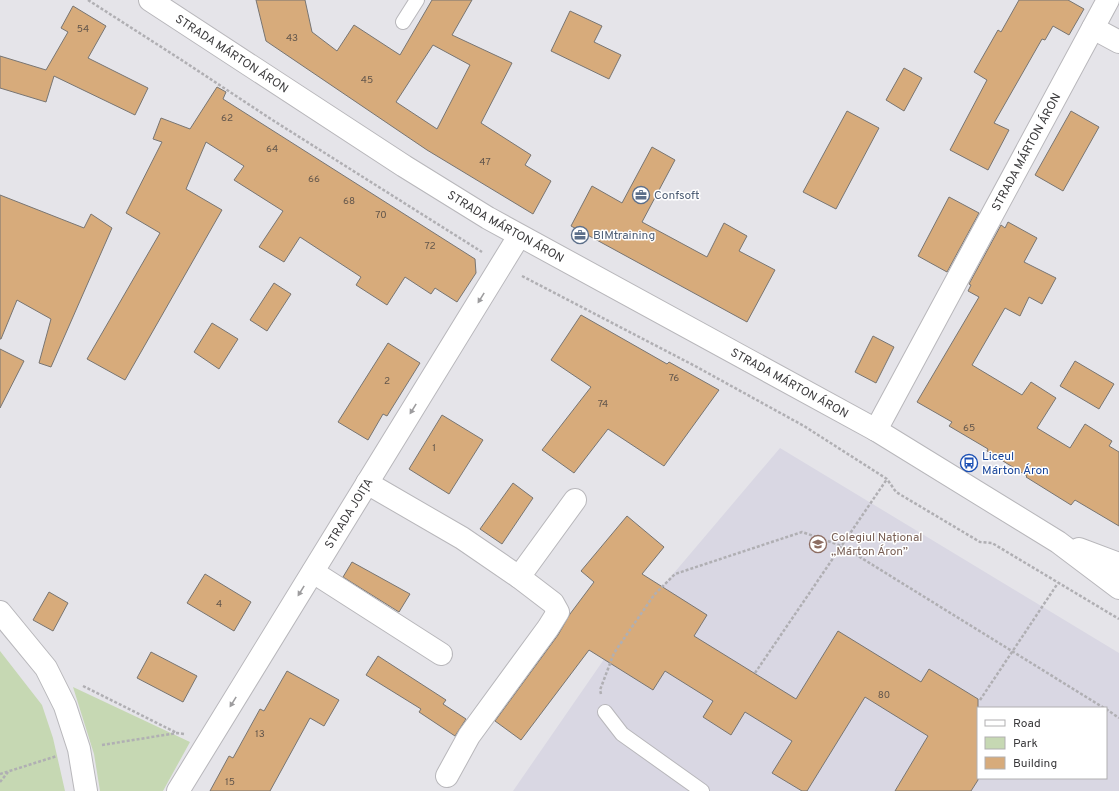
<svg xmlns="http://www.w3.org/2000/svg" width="1119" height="791" font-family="Overpass,sans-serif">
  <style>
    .built { fill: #d9d7e3; fill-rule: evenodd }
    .green { fill: #c6d8b3 }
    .building { fill: #d7ab7b; stroke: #787572; fill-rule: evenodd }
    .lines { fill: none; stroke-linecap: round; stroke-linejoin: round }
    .lane-casing { stroke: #b8b7bb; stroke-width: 16 }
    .street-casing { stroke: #b8b7bb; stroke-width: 24 }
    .secondary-casing { stroke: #b8b7bb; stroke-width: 24 }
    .path { stroke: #b0afb3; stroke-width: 2.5; stroke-dasharray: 3 2; stroke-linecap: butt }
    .lane { stroke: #fff; stroke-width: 14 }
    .street { stroke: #fff; stroke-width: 22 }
    .secondary { stroke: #fff; stroke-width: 22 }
    .oneway { fill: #9d9c9e }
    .labels { text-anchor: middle; stroke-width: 3; stroke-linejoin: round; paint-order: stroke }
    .number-label { font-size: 10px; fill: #62564c }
    .street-label { font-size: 12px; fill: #3b3a3c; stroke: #fff }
    .service-label { font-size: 12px; fill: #4e5e75; stroke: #fff; text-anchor: start }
    .transit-label { font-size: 12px; fill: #164399; stroke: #fff; text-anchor: start }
    .education-label { font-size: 12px; fill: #785e54; stroke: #fff; text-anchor: start }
  </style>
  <rect width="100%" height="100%" fill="#e5e4e9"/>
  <path class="built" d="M780,448L1119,653V791H513L618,639ZM978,708H1106V778H978Z"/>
  <path class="green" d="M0,651L42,705L53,738L65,791H0Z
    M73,687L190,742L163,791H100L94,754Z"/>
  <path class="building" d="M256,0H305L312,32L337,51L354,25L400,55L432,0H472L452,35L512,63L481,123L531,155L525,165L551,181L533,214L427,150L266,41ZM433,45L470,65L437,129L396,102Z
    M1019,0H1068L1084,9L1069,35L1053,26L1045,40L1042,39L994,123L1009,130L988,170L950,150L987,80L974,72L998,30L1001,32Z
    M73,6L106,26L88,58L148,88L135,115L54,76L46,102L0,88V56L46,70L68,32L61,28Z
    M570,11L602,26L594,42L621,55L609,79L551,51Z
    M904,68L922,78L904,111L886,100Z
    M217,87L226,92L223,99L475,259L476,273L457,302L435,288L431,294L405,277L387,305L356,285L361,277L300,237L284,262L259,247L283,211L234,180L244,166L206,142L186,189L222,210L125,380L87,359L160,233L126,213L162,142L153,139L161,118L190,129Z
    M847,111L879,128L836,209L803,192Z
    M1071,111L1099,127L1063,191L1035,175Z
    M652,147L675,160L642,222L707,257L724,223L747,236L739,251L775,270L747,322L571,226L592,186L622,203Z
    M0,195L84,228L91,214L112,228L51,367L39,363L51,319L17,300L1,339H0Z
    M949,197L979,213L947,272L918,256Z
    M1008,222L1037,238L1024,262L1056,278L1042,304L1029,297L1020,316L1005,308L972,365L1022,395L1031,382L1056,398L1037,428L1070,448L1085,424L1112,441L1109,446L1119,452V526L1075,500L1071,505L1026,477L1027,476L987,451L988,449L949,426L952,422L917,402L979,297L968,291L971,285L969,284L1001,225L1005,228Z
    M274,283L291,294L267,331L250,320Z
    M581,315L667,364L669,362L719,390L664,466L608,429L574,473L542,450L591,387L551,360Z
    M212,323L238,339L219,369L194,352Z
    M873,336L894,347L876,383L855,372Z
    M388,343L420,363L387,416L383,414L368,440L338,422Z
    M0,349L24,361L0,408Z
    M1075,361L1114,384L1099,409L1060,386Z
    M442,415L483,440L449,494L409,469Z
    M513,483L533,498L502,544L480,529Z
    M627,516L664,547L642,574L707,615L694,636L796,699L838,631L921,682L929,669L978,699V780L971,791H895L928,736L865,697L807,791H802L772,773L792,741L745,712L731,735L703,717L713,701L665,671L653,690L589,650L521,740L495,721L558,635L570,614L594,582L581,571Z
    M352,562L410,594L399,612L343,577Z
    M205,574L251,602L234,631L187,603Z
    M49,592L68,603L53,631L33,620Z
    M151,652L197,676L183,702L137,678Z
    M378,656L446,700L443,704L466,719L455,736L419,712L421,709L366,675Z
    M287,671L339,700L324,726L310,718L270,791H210L229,756L233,758L260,709L264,711Z"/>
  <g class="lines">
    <g class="lane-casing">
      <path id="lane" d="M403,22L417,0
        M605,712L622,734L702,791"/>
    </g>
    <g class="street-casing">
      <g id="street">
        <path d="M1093,28L1119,42"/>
        <path id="s1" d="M876,430L1108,0"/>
        <path d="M367,483L462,538L519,577"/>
        <path d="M313,572L441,654"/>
        <path d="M447,776L469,736L548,628L558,612L553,603L519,577L575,500"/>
        <path id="s2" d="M178,791L519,236"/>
      </g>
    </g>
    <g class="secondary-casing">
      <g id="secondary">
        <path id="s3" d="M150,0L404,166L488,218L876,430L1058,542L1119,588"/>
        <path d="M1079,549L1119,564"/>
        <path d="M0,612L46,668L65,706L79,749L86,791"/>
      </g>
    </g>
    <path class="path" d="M88,0L180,59L274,121L482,252
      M522,276L695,366L804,426L887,479L896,492L980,542L992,543L1119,619
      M755,673L887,479
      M83,686L177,733
      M601,694L600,690L614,653L654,595L675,574L802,532L842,546L1104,708
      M980,700L1058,583
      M1106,709L1119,718
      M102,745L177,733L184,734
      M0,774L57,756
      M0,782L8,772"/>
    <use href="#lane" class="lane"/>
    <use href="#street" class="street"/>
    <use href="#secondary" class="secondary"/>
  </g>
  <defs><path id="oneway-solid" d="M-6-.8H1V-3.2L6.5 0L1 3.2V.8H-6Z"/></defs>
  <g class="oneway">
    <use href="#oneway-solid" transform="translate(481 298) rotate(122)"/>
    <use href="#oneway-solid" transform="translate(413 409) rotate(122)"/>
    <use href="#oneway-solid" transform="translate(301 591) rotate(122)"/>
    <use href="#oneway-solid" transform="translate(233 702) rotate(122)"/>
  </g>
  <defs>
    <g id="office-ring" transform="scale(0.9)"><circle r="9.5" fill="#fff" stroke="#5c6f8a" stroke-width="1.5"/><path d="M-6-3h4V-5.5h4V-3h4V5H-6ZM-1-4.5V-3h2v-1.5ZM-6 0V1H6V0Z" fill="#5c6f8a"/></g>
    <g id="bus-ring" transform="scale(0.9)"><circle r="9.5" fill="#fff" stroke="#1a4fb4" stroke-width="1.5"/><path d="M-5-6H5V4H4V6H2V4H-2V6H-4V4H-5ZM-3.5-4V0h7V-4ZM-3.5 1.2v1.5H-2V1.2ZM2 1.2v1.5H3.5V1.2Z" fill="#1a4fb4"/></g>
    <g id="school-ring" transform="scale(0.9)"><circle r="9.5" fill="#fff" stroke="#8d6e63" stroke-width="1.5"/><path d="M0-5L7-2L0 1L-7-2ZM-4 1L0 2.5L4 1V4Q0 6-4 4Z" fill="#8d6e63"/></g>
  </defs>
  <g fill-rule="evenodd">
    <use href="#office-ring" x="641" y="195"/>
    <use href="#office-ring" x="580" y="235"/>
    <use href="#bus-ring" x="969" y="463"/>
    <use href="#school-ring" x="818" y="544"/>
  </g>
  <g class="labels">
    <g class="number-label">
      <text x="83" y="32">54</text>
      <text x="292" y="41">43</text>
      <text x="367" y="83">45</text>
      <text x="227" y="121">62</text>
      <text x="272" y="152">64</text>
      <text x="485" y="165">47</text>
      <text x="314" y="182">66</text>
      <text x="349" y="204">68</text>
      <text x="381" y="218">70</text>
      <text x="430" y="249">72</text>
      <text x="674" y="381">76</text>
      <text x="387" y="384">2</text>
      <text x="603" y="407">74</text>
      <text x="969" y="431">65</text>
      <text x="434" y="451">1</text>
      <text x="219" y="607">4</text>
      <text x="884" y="698">80</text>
      <text x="260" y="737">13</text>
      <text x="230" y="785">15</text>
    </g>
    <g class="street-label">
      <text dy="4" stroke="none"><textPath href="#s3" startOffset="98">STRADA MÁRTON ÁRON</textPath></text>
      <text dy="4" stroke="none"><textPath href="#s1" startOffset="316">STRADA MÁRTON ÁRON</textPath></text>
      <text dy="4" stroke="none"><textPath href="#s3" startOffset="422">STRADA MÁRTON ÁRON</textPath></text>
      <text dy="4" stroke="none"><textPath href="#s3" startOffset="746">STRADA MÁRTON ÁRON</textPath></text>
      <text dy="4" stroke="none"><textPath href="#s2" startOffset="326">STRADA JOIȚA</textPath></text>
    </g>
    <g class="service-label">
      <text x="654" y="199">Confsoft</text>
      <text x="593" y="239">BIMtraining</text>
    </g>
    <g class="transit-label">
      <text x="982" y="460">Liceul<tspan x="982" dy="14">Márton Áron</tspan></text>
    </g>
    <g class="education-label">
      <text x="831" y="541">Colegiul Național<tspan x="831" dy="14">„Márton Áron”</tspan></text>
    </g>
  </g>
  <rect x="977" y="707" width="130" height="72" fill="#ffffff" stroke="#b1b0b1"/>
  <rect x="985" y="720" width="20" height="6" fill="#ffffff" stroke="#b1b0b1"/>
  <text x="1013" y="727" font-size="12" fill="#3b3a3c">Road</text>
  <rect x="985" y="737" width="20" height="12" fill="#c6d8b3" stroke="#b1b0b1"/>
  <text x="1013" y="747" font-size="12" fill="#3b3a3c">Park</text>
  <rect x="985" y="757" width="20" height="12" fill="#d7ab7b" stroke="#b1b0b1"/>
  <text x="1013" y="767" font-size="12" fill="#3b3a3c">Building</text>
</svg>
